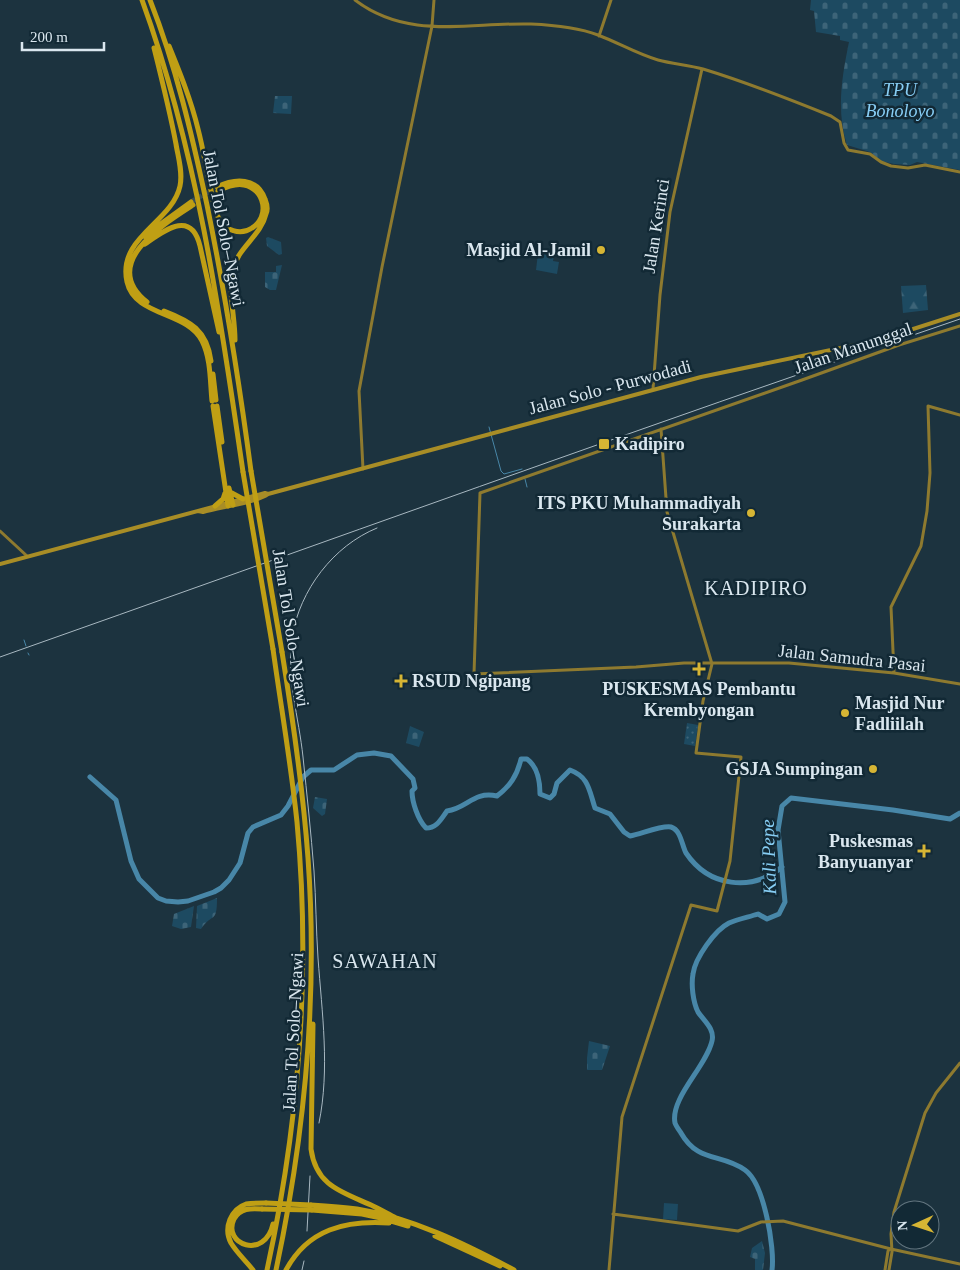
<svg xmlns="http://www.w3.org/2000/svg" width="960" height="1270" font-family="'Times New Roman',serif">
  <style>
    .grass { fill: url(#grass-dots) }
    .forest { fill: url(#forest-firs) }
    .cemetery { fill: url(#cemetery-stones) }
    .park { fill: #1d4a61 }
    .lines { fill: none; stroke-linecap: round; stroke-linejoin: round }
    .stream { stroke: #4887a8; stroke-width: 1 }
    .river { stroke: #4887a8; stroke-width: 5 }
    .highway-tunnel { stroke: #384e59; stroke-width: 5; stroke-dasharray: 5 2.5; stroke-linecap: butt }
    .secondary { stroke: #8e7a2f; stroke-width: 3 }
    .primary { stroke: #a88d26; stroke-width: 4 }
    .highway { stroke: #c09f14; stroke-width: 5 }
    .rail { stroke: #a8b8c1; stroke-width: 1 }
    .highway-bridge { stroke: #c09f14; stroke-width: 5 }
    .poi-dot { fill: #d6b534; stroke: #122935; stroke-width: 2 }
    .labels { text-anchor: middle; stroke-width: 5; stroke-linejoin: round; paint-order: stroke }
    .park-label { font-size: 18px; font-style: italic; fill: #87cdf4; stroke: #122935 }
    .street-label { font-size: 18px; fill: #dae7ef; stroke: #122935 }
    .poi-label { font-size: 18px; font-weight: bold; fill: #dae7ef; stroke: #122935; text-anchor: end }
    .water-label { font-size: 19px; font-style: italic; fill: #86cdf3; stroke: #122935 }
    .quarter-label { font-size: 20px; letter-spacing: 1px; fill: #dae7ef; stroke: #122935 }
  </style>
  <defs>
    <pattern id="grass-dots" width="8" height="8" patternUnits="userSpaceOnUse" patternTransform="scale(1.25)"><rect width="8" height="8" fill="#1d4a61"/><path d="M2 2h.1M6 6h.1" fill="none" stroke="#3d6478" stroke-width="1.8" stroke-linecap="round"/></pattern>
    <pattern id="forest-firs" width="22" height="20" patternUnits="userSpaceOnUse" patternTransform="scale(1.25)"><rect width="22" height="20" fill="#1d4a61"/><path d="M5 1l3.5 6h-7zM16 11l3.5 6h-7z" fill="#3d6478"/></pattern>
    <pattern id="cemetery-stones" width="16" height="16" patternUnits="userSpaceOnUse" patternTransform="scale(1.25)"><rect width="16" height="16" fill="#1d4a61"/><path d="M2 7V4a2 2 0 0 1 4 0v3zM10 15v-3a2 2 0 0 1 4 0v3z" fill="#3d6478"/></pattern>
  </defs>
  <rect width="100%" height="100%" fill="#1c333f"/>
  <path class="grass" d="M687,723L698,725L695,746L684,744Z"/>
  <path class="forest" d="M926,285L928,310L903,313L901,286Z"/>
  <path class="cemetery" d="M811,0H960V170L917,162L910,165L894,164L881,161L870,152L847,145C836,111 842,76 849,42L840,40V36L816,32L814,11L810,10Z
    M275,96H292L291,114L273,113Z
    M268,237L281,242L282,254L279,255L267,246L266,238Z
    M282,265L276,290H270L265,287V272H276V266Z
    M410,726L424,732L419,747L406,743Z
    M315,797L327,799L325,814L322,816L313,808Z
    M217,898C217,925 212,912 201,929L196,928L197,906Z
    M194,906L191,927L181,929L172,926L174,914Z
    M589,1041L610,1046L602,1070H587V1058Z
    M762,1241L765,1253L763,1270H755V1259L750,1257L752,1248Z"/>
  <path class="park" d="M538,253L554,256L553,261L559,262L557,274L536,270Z
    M664,1203L678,1204L677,1220L663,1219Z"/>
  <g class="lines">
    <path class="stream" d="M489,427L501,471L504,474L522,469
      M525,479L527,487
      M24,640L26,646
      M28,653L29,655"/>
    <path class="river" d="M90,777L116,800L131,861L139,879L158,898L166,901L178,902L188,901L214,892L221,888L229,880L240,863L248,833L253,827L281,815L288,806L303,777L311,770H334L357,755L374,753L391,756L413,779L415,788L412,791C412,802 418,820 426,828C437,828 441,819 447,811C468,808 473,791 497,796C510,786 517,776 521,759H527C538,767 540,782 540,794L550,798L554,794L557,783L570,770C589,777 589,790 595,808L610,814L624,832L630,836C641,834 662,825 671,827C681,830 682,846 686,853C709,887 751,892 782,867
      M772,1270C775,1248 764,1183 745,1170C721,1153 698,1163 681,1133C679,1130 676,1126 675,1123C670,1098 706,1067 712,1041C715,1029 704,1021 698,1012C693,1002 691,985 693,974C695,958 715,930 729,923C738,919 749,917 758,914L767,919L779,914L785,902L778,830L782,806L791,798L893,810L950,819L960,813"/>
    <path class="highway-tunnel" d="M191,202L208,192"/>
    <path class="secondary" d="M355,0C409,41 470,22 531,24C554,25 577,27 598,35C619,43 637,54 658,60C673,64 688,65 703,69C746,82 789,99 831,116L840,122L844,143L848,150L870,154L881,162L891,166L908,168L925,165L960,172
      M599,36L611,0
      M960,326L899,345L802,380L480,493L474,674L636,667L684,663H789L894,673L960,684
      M653,389L660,295L670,212L702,69
      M363,469L359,391L382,267L432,26L434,0
      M0,531L27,556
      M894,673L891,607L921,546L927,511L930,473L928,406L960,415
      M613,1214L738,1231L761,1222L783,1221L891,1249L960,1264
      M609,1270L622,1117L691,905L717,911L730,861L741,757L696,753L703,701L712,664L667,512L661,429
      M885,1270L888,1251L890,1249
      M889,1270L892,1252L891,1234L894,1212L925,1113L936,1093L960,1063"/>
    <path class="primary" d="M198,511L203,512C219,507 255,503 268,494L701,377L879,340L960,314
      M0,564L265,493L268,494"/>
    <path class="highway" d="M142,0C197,151 220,313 243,472
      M150,0C176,66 192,135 207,205C225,293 239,381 251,471
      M169,46C180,73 191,100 198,129C203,148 206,167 210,185C212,196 214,209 219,219C225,230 240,236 252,228C270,217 265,189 244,185C235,183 226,187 218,191
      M154,48C162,80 170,112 176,144C178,157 183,172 180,186C172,223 117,237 127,282C135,317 187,311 202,341C211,359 210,381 212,401
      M217,187C235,178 257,177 265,199C267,204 268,210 266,214C261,236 237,248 233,270C228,293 235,317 235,340
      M144,236L191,202
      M145,244C164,231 191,209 200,246L219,332
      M147,302C99,264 162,225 193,205
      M164,311C190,321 207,330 211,361
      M213,374L216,400
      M213,406L228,506
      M217,406L222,442
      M229,488L233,505
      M230,492L243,499
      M215,506L223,499L225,493
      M313,1024L311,1149C316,1186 342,1192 371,1205C380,1209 388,1214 396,1218
      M311,1205C327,1206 342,1207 357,1209C413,1218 465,1244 514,1270
      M262,1209C251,1208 240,1208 234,1219C222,1245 265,1260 273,1224
      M312,1210L362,1214L381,1218L408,1226
      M435,1236L500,1266
      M253,1270C246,1261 237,1253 231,1243C223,1228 231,1209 246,1204C253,1203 260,1203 266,1203
      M267,1270C299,1123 311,972 297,822C291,764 281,707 273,649
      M276,1270C305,1134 318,996 308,858C303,789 293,720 282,652
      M286,1270C308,1229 346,1220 389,1223"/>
    <path class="rail" d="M0,657C320,544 639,428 960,319
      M319,1123C330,1069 322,1013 318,958C316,929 316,899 314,871C311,833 307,795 303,757C299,718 286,677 292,637C300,590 333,546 377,528
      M307,1231L310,1176
      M302,1270L304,1261"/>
    <path class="highway-bridge" d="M251,471L282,652
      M243,472L273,649
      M266,1203L311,1205
      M262,1209L312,1210"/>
  </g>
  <g class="poi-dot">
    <circle cx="601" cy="250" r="5"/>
    <rect x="598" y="438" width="12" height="12" rx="2.5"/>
    <circle cx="751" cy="513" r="5"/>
    <path d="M696.5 661.5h5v5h5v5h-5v5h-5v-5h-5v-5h5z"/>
    <path d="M398.5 673.5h5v5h5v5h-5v5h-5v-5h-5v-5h5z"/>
    <circle cx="845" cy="713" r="5"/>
    <circle cx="873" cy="769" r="5"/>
    <path d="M921.5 843.5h5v5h5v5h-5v5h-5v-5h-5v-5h5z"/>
  </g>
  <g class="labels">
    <g class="park-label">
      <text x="900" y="96">TPU<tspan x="900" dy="21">Bonoloyo</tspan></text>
    </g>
    <g class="street-label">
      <text transform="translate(656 226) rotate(-81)" y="6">Jalan Kerinci</text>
      <text transform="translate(224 228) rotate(79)" y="6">Jalan Tol Solo–Ngawi</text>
      <text transform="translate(853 348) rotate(-19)" y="6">Jalan Manunggal</text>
      <text transform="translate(610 387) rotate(-15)" y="6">Jalan Solo - Purwodadi</text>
      <text transform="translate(291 628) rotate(81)" y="6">Jalan Tol Solo–Ngawi</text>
      <text transform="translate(852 658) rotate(6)" y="6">Jalan Samudra Pasai</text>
      <text transform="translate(293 1032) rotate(-87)" y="6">Jalan Tol Solo–Ngawi</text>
    </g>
    <g class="poi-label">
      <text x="591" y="256">Masjid Al-Jamil</text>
      <text x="615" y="450" text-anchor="start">Kadipiro</text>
      <text x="741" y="509">ITS PKU Muhammadiyah<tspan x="741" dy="21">Surakarta</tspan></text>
      <text x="412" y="687" text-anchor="start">RSUD Ngipang</text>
      <text x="699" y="695" text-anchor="middle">PUSKESMAS Pembantu<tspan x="699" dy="21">Krembyongan</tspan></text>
      <text x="855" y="709" text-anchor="start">Masjid Nur<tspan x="855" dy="21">Fadliilah</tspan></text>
      <text x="863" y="775">GSJA Sumpingan</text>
      <text x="913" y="847">Puskesmas<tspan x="913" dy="21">Banyuanyar</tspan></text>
    </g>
    <g class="water-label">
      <text transform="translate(768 857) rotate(-92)" y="7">Kali Pepe</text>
    </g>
    <g class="quarter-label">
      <text x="756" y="595">KADIPIRO</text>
      <text x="385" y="968">SAWAHAN</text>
    </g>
  </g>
  <g transform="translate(915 1225) rotate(267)"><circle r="24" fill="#122935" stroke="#62757f"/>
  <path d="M0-4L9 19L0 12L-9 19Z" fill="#d6b534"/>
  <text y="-8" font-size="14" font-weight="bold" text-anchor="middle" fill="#dae7ef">N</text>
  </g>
  <path d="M22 42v8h82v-8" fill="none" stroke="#dae7ef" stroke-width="2.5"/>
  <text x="30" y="42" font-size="15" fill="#dae7ef" stroke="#122935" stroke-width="4" paint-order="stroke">200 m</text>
</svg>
